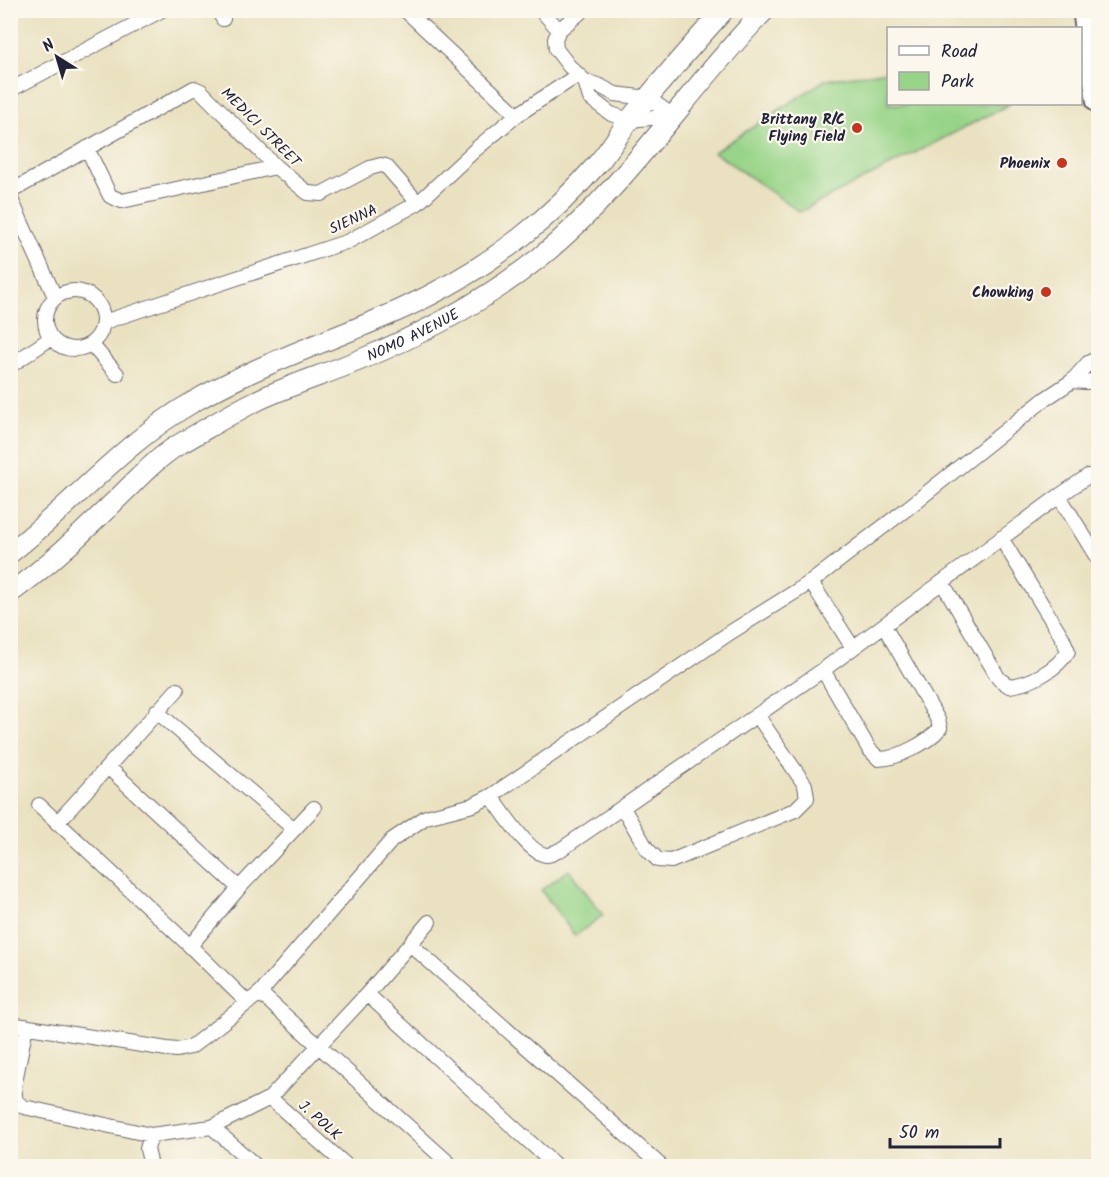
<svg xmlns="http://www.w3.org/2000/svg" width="1109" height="1177" font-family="Kalam,sans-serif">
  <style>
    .green { fill: #98d488; stroke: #5d7b62; stroke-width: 1.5 }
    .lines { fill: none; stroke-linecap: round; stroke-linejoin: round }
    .minor-casing { stroke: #686569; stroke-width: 16 }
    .secondary-casing { stroke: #686569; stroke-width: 22 }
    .primary-casing { stroke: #686569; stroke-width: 26 }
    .minor { stroke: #fff; stroke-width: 14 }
    .secondary { stroke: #fff; stroke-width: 20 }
    .primary { stroke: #fff; stroke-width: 22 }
    .poi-dot { fill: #c8321e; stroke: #fbf7ec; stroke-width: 2 }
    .labels { text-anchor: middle; stroke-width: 4.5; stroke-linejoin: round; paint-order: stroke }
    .poi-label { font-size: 15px; font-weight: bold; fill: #22223b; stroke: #fbf7ec; text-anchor: end }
    .street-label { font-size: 15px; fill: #22223b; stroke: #fbf7ec }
  </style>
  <rect width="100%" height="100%" fill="#fbf7ec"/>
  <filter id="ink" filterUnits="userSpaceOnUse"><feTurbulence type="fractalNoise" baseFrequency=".0167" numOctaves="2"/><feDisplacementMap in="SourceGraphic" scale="12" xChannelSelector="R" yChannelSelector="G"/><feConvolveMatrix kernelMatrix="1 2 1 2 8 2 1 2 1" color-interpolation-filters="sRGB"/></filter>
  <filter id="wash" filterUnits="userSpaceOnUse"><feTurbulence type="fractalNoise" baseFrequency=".008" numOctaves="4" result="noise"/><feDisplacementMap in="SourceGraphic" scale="24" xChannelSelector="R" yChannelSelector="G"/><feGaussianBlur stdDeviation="1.35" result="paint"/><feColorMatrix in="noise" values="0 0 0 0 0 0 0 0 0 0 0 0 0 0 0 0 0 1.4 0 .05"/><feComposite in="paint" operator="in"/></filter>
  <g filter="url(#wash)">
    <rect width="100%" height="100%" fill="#e9e1bf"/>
    <path class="green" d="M888,71V104H1010L800,212L714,152L825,80Z
      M569,870L603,915L575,936L541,890Z"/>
  </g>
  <g filter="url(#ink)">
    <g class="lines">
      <g class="minor-casing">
        <path id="minor" d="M218,10L223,19
          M405,10L517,115
          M541,10L559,30
          M583,10L559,30L555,39L556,49L569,66L585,81L600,86L615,94L648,98L673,116
          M585,81L590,98L611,114L629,120L673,116
          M10,90L162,10
          M87,148L110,196L122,201L276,167
          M10,192L194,88L201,91L276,167L308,193L321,194L370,168L381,165L386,166L418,203
          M10,197L55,297
          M45 320a29 29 0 1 1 58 0a29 29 0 1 1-58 0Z
          M104,322L349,241L418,203L476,149L517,115L578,75
          M91,344L117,374
          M10,366L51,338
          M1072,381L1086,382L1098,380
          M1059,496L1088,476
          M811,582L853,648
          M942,582L999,679L1009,686C1030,684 1057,670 1068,651L1062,637L1001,538
          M823,670L869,749L879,759C897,759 929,742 940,728L938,720L884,626
          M156,711L294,829
          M108,767L239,888
          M491,796C502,810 529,855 547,855C551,855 557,851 560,850L823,670L1059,496L1098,559
          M39,805L190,946L248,1003
          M623,808L647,849L658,860L671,861L795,810L807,798L805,785L757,715
          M57,823L177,690
          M410,944L661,1166
          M190,946L239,888L314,808
          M260,993L452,1166
          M367,994L556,1166
          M10,1024L167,1049L177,1050L191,1047L260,993L392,840L426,817L473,805L491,796L731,632L811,582L909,507L1045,399L1072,381L1088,363L1098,358
          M26,1026L14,1087L16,1102L24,1107L151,1135L212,1127L270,1098L367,994L429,922
          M270,1098L347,1166
          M212,1127L256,1166
          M151,1166L147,1149L151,1135"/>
      </g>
      <g class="secondary-casing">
        <g id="secondary">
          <path d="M10,553C73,504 124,442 193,402C260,363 333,340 402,309C443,290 484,266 520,238C548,216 576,189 599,162C611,148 620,132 631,118C661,81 692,45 724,10"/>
          <path id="s1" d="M10,593C48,566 80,535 113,503C133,484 154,460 178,445C203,431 228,415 254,402C289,385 327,374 362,359C425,333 486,300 539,258C626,188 687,90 765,10"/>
        </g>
      </g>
      <g class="primary-casing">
        <path id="primary" d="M1084,10L1098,101"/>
      </g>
      <use href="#minor" class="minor"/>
      <use href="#secondary" class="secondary"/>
      <use href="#primary" class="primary"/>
    </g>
  </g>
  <g class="poi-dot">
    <circle cx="857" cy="128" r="6"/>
    <circle cx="1062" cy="163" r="6"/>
    <circle cx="1046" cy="292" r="6"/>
  </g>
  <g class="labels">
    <g class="poi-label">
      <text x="845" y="124">Brittany R/C<tspan x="845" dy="17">Flying Field</tspan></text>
      <text x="1050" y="168">Phoenix</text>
      <text x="1034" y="297">Chowking</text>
    </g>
    <g class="street-label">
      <text transform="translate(261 127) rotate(45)" y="5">MEDICI STREET</text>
      <text transform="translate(353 219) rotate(-25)" y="5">SIENNA</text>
      <text dy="5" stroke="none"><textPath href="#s1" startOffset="484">NOMO AVENUE</textPath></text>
      <text transform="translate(320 1120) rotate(42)" y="5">J. POLK</text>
    </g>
  </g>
  <rect width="1109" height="1177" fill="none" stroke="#fbf7ec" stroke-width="36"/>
  <rect x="887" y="27" width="195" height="78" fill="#fbf7ec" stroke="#a4a2a5" stroke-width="1.5"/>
  <rect x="899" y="46" width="30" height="9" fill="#ffffff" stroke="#a4a2a5" stroke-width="1.5"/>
  <text x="941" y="57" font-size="18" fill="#22223b">Road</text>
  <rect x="899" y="72" width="30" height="18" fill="#98d488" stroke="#a4a2a5" stroke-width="1.5"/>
  <text x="941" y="87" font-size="18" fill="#22223b">Park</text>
  <g transform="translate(57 57) rotate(323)" stroke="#fbf7ec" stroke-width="4.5" paint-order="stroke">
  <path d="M0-4.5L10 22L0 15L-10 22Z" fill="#22223b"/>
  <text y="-9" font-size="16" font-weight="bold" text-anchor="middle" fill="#22223b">N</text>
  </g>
  <path d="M890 1138v9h110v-9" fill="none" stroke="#22223b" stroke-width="3"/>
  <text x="899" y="1138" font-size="18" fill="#22223b" stroke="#fbf7ec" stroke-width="4.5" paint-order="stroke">50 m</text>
</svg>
